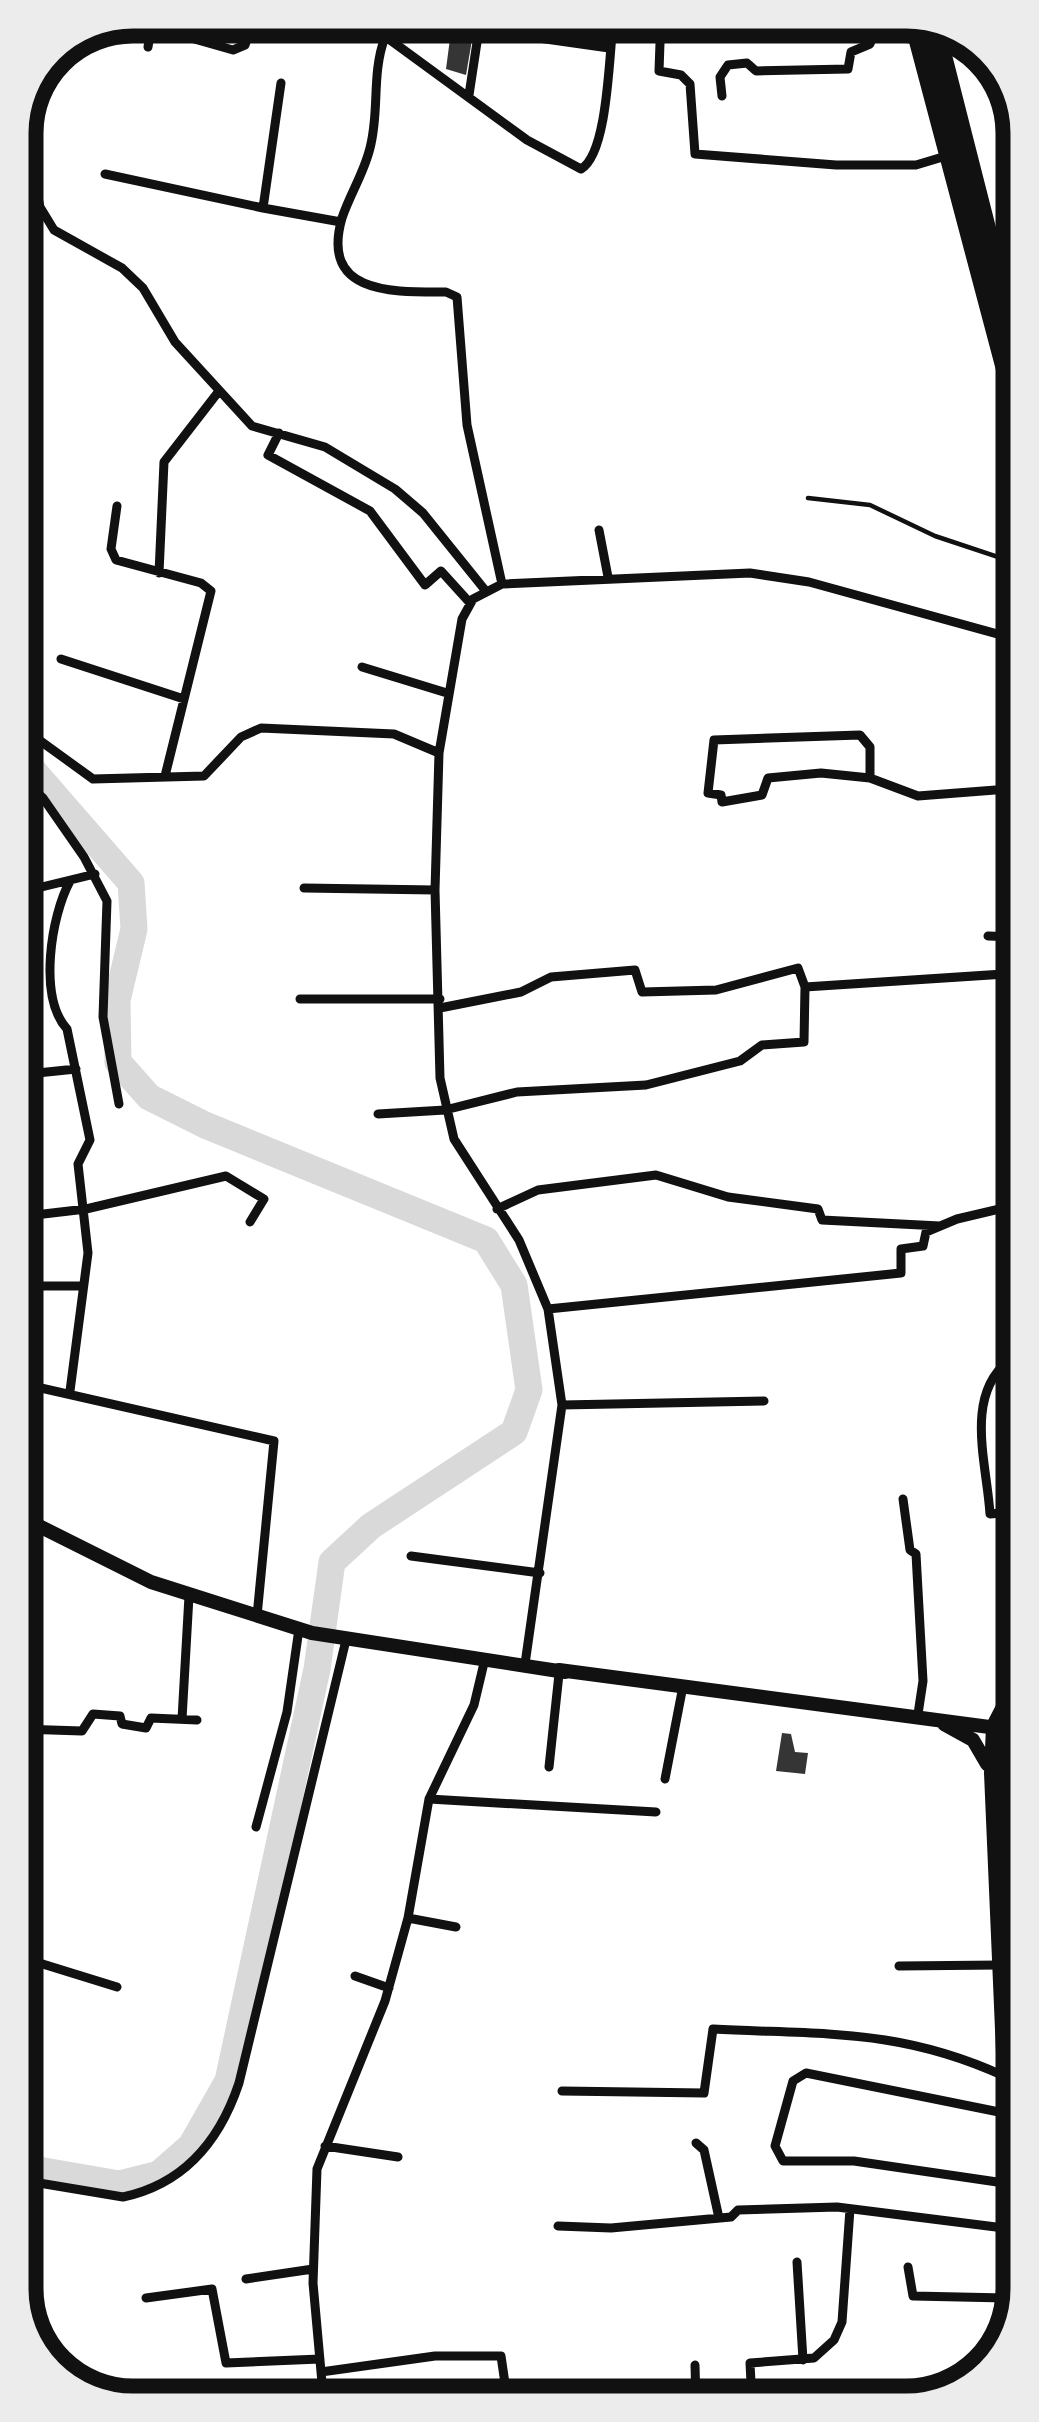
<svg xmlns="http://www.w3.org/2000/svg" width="1039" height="2422" font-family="'PT Sans',sans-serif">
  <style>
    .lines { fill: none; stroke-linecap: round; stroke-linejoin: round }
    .river { stroke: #d9d9d9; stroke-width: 27 }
    .building { fill: #353535 }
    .service { stroke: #111; stroke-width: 4.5 }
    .minor { stroke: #111; stroke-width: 9 }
    .primary { stroke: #111; stroke-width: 14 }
    .rim { fill: none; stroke: #111; stroke-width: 15 }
  </style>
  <rect width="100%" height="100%" fill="#fff"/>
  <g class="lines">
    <path class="river" d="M17,752L131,883L134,929L117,1000L118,1062L149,1097L205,1125L486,1240L514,1285L529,1390L514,1432L371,1526L332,1562L317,1669L228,2081L191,2146L159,2174L119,2184L21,2167"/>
  </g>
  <path class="building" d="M451,31L473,34L466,75L446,69Z
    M782,1733L791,1734L795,1752L808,1753L805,1774L776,1771Z"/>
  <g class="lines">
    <path class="service" d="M808,498L870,505L935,536L1019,564"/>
    <path class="minor" d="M356,15L527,140L581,169C609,153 609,48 614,15
      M661,15L659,71L681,75L690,84L695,154L836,165H916L946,156
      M124,19L233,50L245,45L255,15
      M362,20L383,16L609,48
      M385,37C371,75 380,110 370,148C364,173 350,194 342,218C320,295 393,292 446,292L457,297L467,425L502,584
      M148,47L151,28
      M281,83L263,208L341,222
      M469,95L479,29
      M722,96L720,77L728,65L747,63L756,71L848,69L851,52L870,44L881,15
      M15,156L33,175L40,207L54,230L122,268L143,288L175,342L252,426L325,447L395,489L423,513L485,590
      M105,174L263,208
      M279,433L268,455L370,511L425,585L441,571L470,603
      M117,506L111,549L116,560L201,583L211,591L165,776
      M599,530L608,577
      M159,573L164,462L219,391
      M61,659L184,699
      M362,667L447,693
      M17,683L32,668
      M17,724L93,779L204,776L241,737L261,728L394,734L439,753
      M17,774L43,798L84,857L107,901L103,1017L119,1104
      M870,778V747L860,735L714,740L708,793L721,795L722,802L762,795L768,778L821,773L870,778L918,796L1020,788
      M70,881C51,916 38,997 67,1029L90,1140L78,1164L88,1253L70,1391
      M304,888L435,890
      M17,893L95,874
      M988,936L1020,937
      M300,999H440
      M440,1008L521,992L551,977L635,970L642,992L716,990L798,968L805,987L1020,973
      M18,1075L76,1069
      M378,1114L445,1110L517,1092L646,1085L740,1061L762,1045L804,1042L805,987
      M497,1209L538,1190L656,1175L728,1197L818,1209L822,1220L940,1226
      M18,1217L86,1209L226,1176L264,1199L250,1222
      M18,1230L25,1286H82
      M548,1309L901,1273V1249L923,1246L926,1232L957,1219L1021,1204
      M1008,1361C964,1397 987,1464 990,1514L1022,1511
      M19,1383L274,1441L257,1616
      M562,1405L764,1401
      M903,1499L910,1550L916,1554L923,1681L918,1714
      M411,1556L540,1573
      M525,1664L562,1405L548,1309L519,1240L454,1139L440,1078L435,890L439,753L462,619L473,599L502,584L750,573L809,582L1019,640
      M182,1719L189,1596
      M20,1729L82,1731L93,1714L120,1716L122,1724L146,1728L151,1718L197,1720
      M549,1767L559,1674
      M665,1779L683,1686
      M429,1799L656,1812
      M256,1827L287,1712L299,1629
      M408,1918L456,1927
      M20,1957L117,1987
      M899,1966L1000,1965
      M355,1976L389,1988
      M562,2091L704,2093L713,2029C823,2035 899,2028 1004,2076
      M1004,2113L806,2073L793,2081L775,2146L783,2161H854L1004,2183
      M696,2143L704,2150L719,2218
      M325,2146L398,2157
      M21,2180L123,2197C184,2184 220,2140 239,2083L346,1640
      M558,2226L611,2228L731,2217L738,2210L837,2207L1004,2228
      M797,2262L803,2360
      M908,2267L913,2296L1006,2298
      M246,2279L313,2269
      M146,2298L212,2289L226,2363L320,2359
      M695,2365L696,2402
      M321,2372L435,2356H501L508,2404
      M909,2386L911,2401
      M205,2401L323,2393
      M752,2402L750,2363L814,2358L834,2340L842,2322L850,2209
      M324,2405L313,2283L317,2169L385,2001L408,1918L429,1799L474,1705L484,1663"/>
    <path class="primary" d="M909,15L1019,430
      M921,18L1018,387
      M937,24L1018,342
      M19,1516L151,1582L312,1633L565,1672
      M559,1670L1012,1730
      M1022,1708L1012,1730V1750L1023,1943
      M944,1724L973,1740L987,1764
      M1008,2343L1004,2076L991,1773L993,1726L1022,1670"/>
  </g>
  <path d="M0 0H1039V2422H0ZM133 36H906A97 97 0 0 1 1003 133V2289A97 97 0 0 1 906 2386H133A97 97 0 0 1 36 2289V133A97 97 0 0 1 133 36Z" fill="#ececec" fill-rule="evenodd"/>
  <path class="rim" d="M133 36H906A97 97 0 0 1 1003 133V2289A97 97 0 0 1 906 2386H133A97 97 0 0 1 36 2289V133A97 97 0 0 1 133 36Z"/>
</svg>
